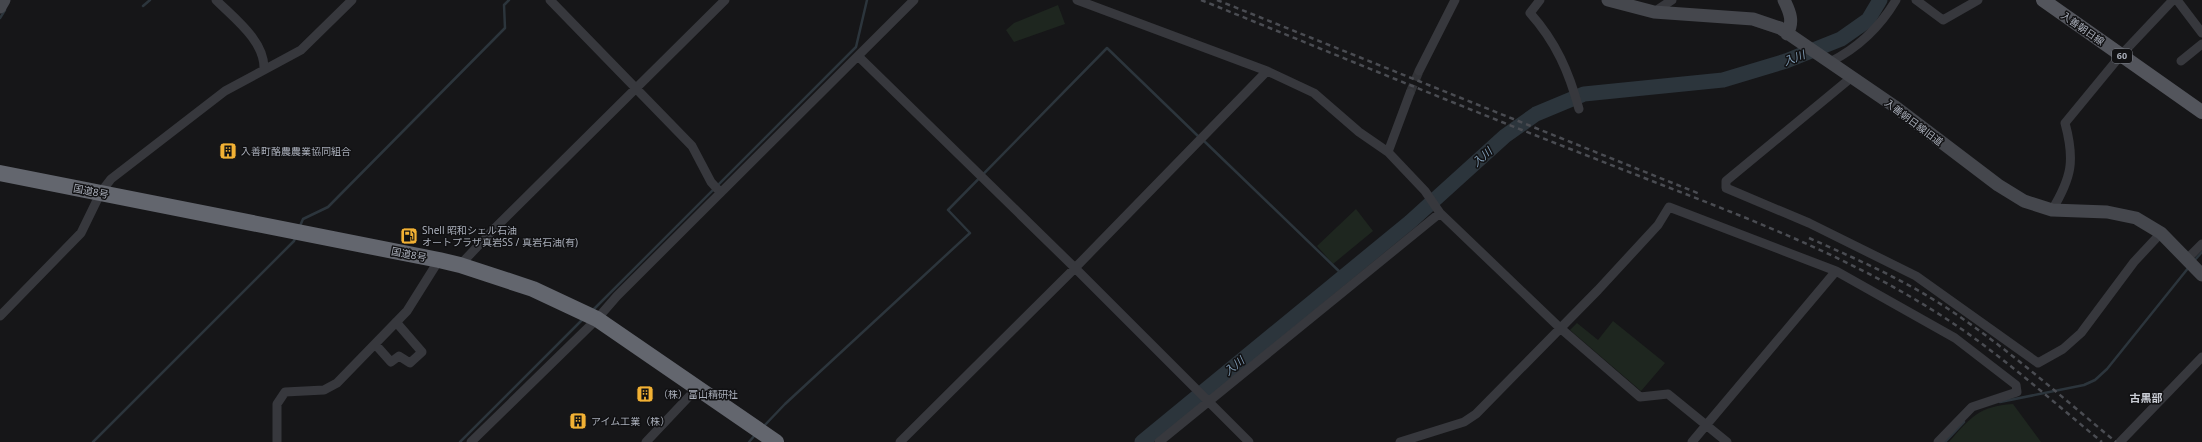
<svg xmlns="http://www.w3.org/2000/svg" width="2202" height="442" font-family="'Noto Sans','Noto Sans JP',sans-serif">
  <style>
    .green { fill: #1e261f }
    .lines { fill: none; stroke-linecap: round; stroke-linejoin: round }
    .stream { stroke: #2c353c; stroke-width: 2.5 }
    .river { stroke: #2c353c; stroke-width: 15 }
    .street-tunnel { stroke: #333438; stroke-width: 9; stroke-dasharray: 9 4.5; stroke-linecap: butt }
    .street { stroke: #37383d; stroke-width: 9 }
    .secondary { stroke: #45474d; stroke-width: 13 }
    .primary { stroke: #53555c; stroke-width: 14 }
    .highway { stroke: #63666e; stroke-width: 16 }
    .rail { stroke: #4a4c52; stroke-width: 2.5; stroke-dasharray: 5 4; stroke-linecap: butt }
    .labels { text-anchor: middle; stroke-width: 3; stroke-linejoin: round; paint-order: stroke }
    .shield { fill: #111113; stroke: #7b7e86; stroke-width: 1 }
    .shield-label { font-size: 9px; font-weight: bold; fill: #a8adb8 }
    .street-label { font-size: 10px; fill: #a8adb8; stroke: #111113 }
    .poi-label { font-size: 10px; fill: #a8adb8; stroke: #111113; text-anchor: start }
    .water-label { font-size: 11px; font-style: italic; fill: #7f9bb3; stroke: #111113 }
    .neighbourhood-label { font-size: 11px; font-weight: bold; fill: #c9ccd4; stroke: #111113 }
  </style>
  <rect width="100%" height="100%" fill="#161618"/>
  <path class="green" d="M1058,5L1065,24L1014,42L1006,30L1014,23Z
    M1356,209L1373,231L1333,264L1317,246Z
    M1613,321L1665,363L1641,391L1570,330L1577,323L1598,340Z
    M2013,404L2041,442H1949C1970,418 1979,406 2013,404Z"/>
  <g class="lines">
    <path class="stream" d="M143,6L150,0
      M0,18L5,10
      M1203,140L1343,275
      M300,226L303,219L328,207L505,28L504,5L509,0
      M2193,262L2202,252
      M592,311L856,47L867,0
      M2000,402L2084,385L2095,380L2107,369L2189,267
      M763,427L785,404L970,233L948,210L1107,48L1199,137
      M93,442L294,241L296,236
      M460,442L584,318
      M749,442L755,435
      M1945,442L1964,422"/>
    <path class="river" d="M1142,442L1410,222L1505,136L1536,114L1584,94L1723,80L1786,61L1841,39L1868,20L1880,0"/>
    <path class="street-tunnel" d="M1410,93L1419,71"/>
    <path class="street" d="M216,0C234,18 265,41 264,69
      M550,0L692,146L711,182L720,192
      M1077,0L1267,71L1314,93L1359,132L1388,152L1425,191L1440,213L1559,327L1640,397L1668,394L1727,442
      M1540,0L1530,13C1556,42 1569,72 1579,109
      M1916,0L1943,20L1978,0
      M2177,0L2202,33
      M1654,12L1672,0
      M858,56L1075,268L1249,442
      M2181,61L2202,44
      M1830,62C1858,48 1880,27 1896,0
      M1419,71L1455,0
      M1852,77L1726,181V188L1809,223L1916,276L2038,363L2063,349L2081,333L2134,262L2161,233
      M1388,152L1410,93
      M2052,210C2072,177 2075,160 2065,123L2121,55L2173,0
      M2187,259L2202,244
      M460,265L494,229L725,0
      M0,316L81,233L101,192L111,179L225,91L301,50L352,0
      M375,344L391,362L399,356L410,363L422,352L396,322
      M277,442V404L285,392L324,390L337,383L407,311L439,260
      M471,442L597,319L617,296L914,0
      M646,442L698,387
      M900,442L1075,268L1267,71
      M1159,442L1440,213
      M1400,442L1464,422L1476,414L1598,290L1658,225L1669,207L1836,271L1955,338L2016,385L2017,392L1972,407L1938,442
      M1692,442L1836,271
      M2120,442L2202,357"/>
    <path class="secondary" d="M1608,0L1654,12L1753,19L1780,28L1894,106L1998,185L2024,201L2052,210L2107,212L2136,218L2161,233L2202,275
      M1784,0C1790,12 1794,22 1787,34
      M0,7L4,0"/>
    <path class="primary" d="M2043,0L2202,112"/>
    <path class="highway" d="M0,173L439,260L460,265L533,289L597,319L776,442"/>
    <path class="rail" d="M1201,0C1334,54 1467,109 1601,161C1714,206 1831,246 1934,311C1994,348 2047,397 2102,442
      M1217,0L1700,194
      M1809,238C1854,258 1898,277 1939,303C2002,343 2059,395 2116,442"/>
  </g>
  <defs>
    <g id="building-square" transform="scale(0.9)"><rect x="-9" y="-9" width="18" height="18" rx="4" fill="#f2b134" stroke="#111113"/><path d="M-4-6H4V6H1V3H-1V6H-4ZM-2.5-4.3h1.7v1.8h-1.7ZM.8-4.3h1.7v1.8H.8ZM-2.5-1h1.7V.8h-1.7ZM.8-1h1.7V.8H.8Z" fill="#111"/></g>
    <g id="fuel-square" transform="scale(0.9)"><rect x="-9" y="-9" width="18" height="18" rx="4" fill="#f2b134" stroke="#111113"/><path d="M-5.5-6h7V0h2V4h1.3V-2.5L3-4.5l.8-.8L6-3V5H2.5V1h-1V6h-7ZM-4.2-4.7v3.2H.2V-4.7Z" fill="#111"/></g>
  </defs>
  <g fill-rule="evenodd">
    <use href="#building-square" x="228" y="151"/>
    <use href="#fuel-square" x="409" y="236"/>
    <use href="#building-square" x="645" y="394"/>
    <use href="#building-square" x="578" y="421"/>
  </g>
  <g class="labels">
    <rect class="shield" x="2112" y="49" width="20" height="14" rx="3"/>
    <g class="shield-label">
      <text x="2122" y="59">60</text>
    </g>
    <g class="street-label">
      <text transform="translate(2083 28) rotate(35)" y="4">入善朝日線</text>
      <text transform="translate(1914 122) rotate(37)" y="4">入善朝日線旧道</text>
      <text transform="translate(91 191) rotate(11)" y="4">国道8号</text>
      <text transform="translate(409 254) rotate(11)" y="4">国道8号</text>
    </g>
    <g class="poi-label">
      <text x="241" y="155">入善町酪農農業協同組合</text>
      <text x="422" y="234">Shell 昭和シェル石油<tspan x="422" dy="12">オートプラザ真岩SS / 真岩石油(有)</tspan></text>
      <text x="658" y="398">（株）富山精研社</text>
      <text x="591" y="425">アイム工業（株）</text>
    </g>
    <g class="water-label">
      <text transform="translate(1794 58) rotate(-21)" y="4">入川</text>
      <text transform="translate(1482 157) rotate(-42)" y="4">入川</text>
      <text transform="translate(1234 366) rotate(-39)" y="4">入川</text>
    </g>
    <g class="neighbourhood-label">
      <text x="2146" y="402">古黒部</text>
    </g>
  </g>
</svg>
